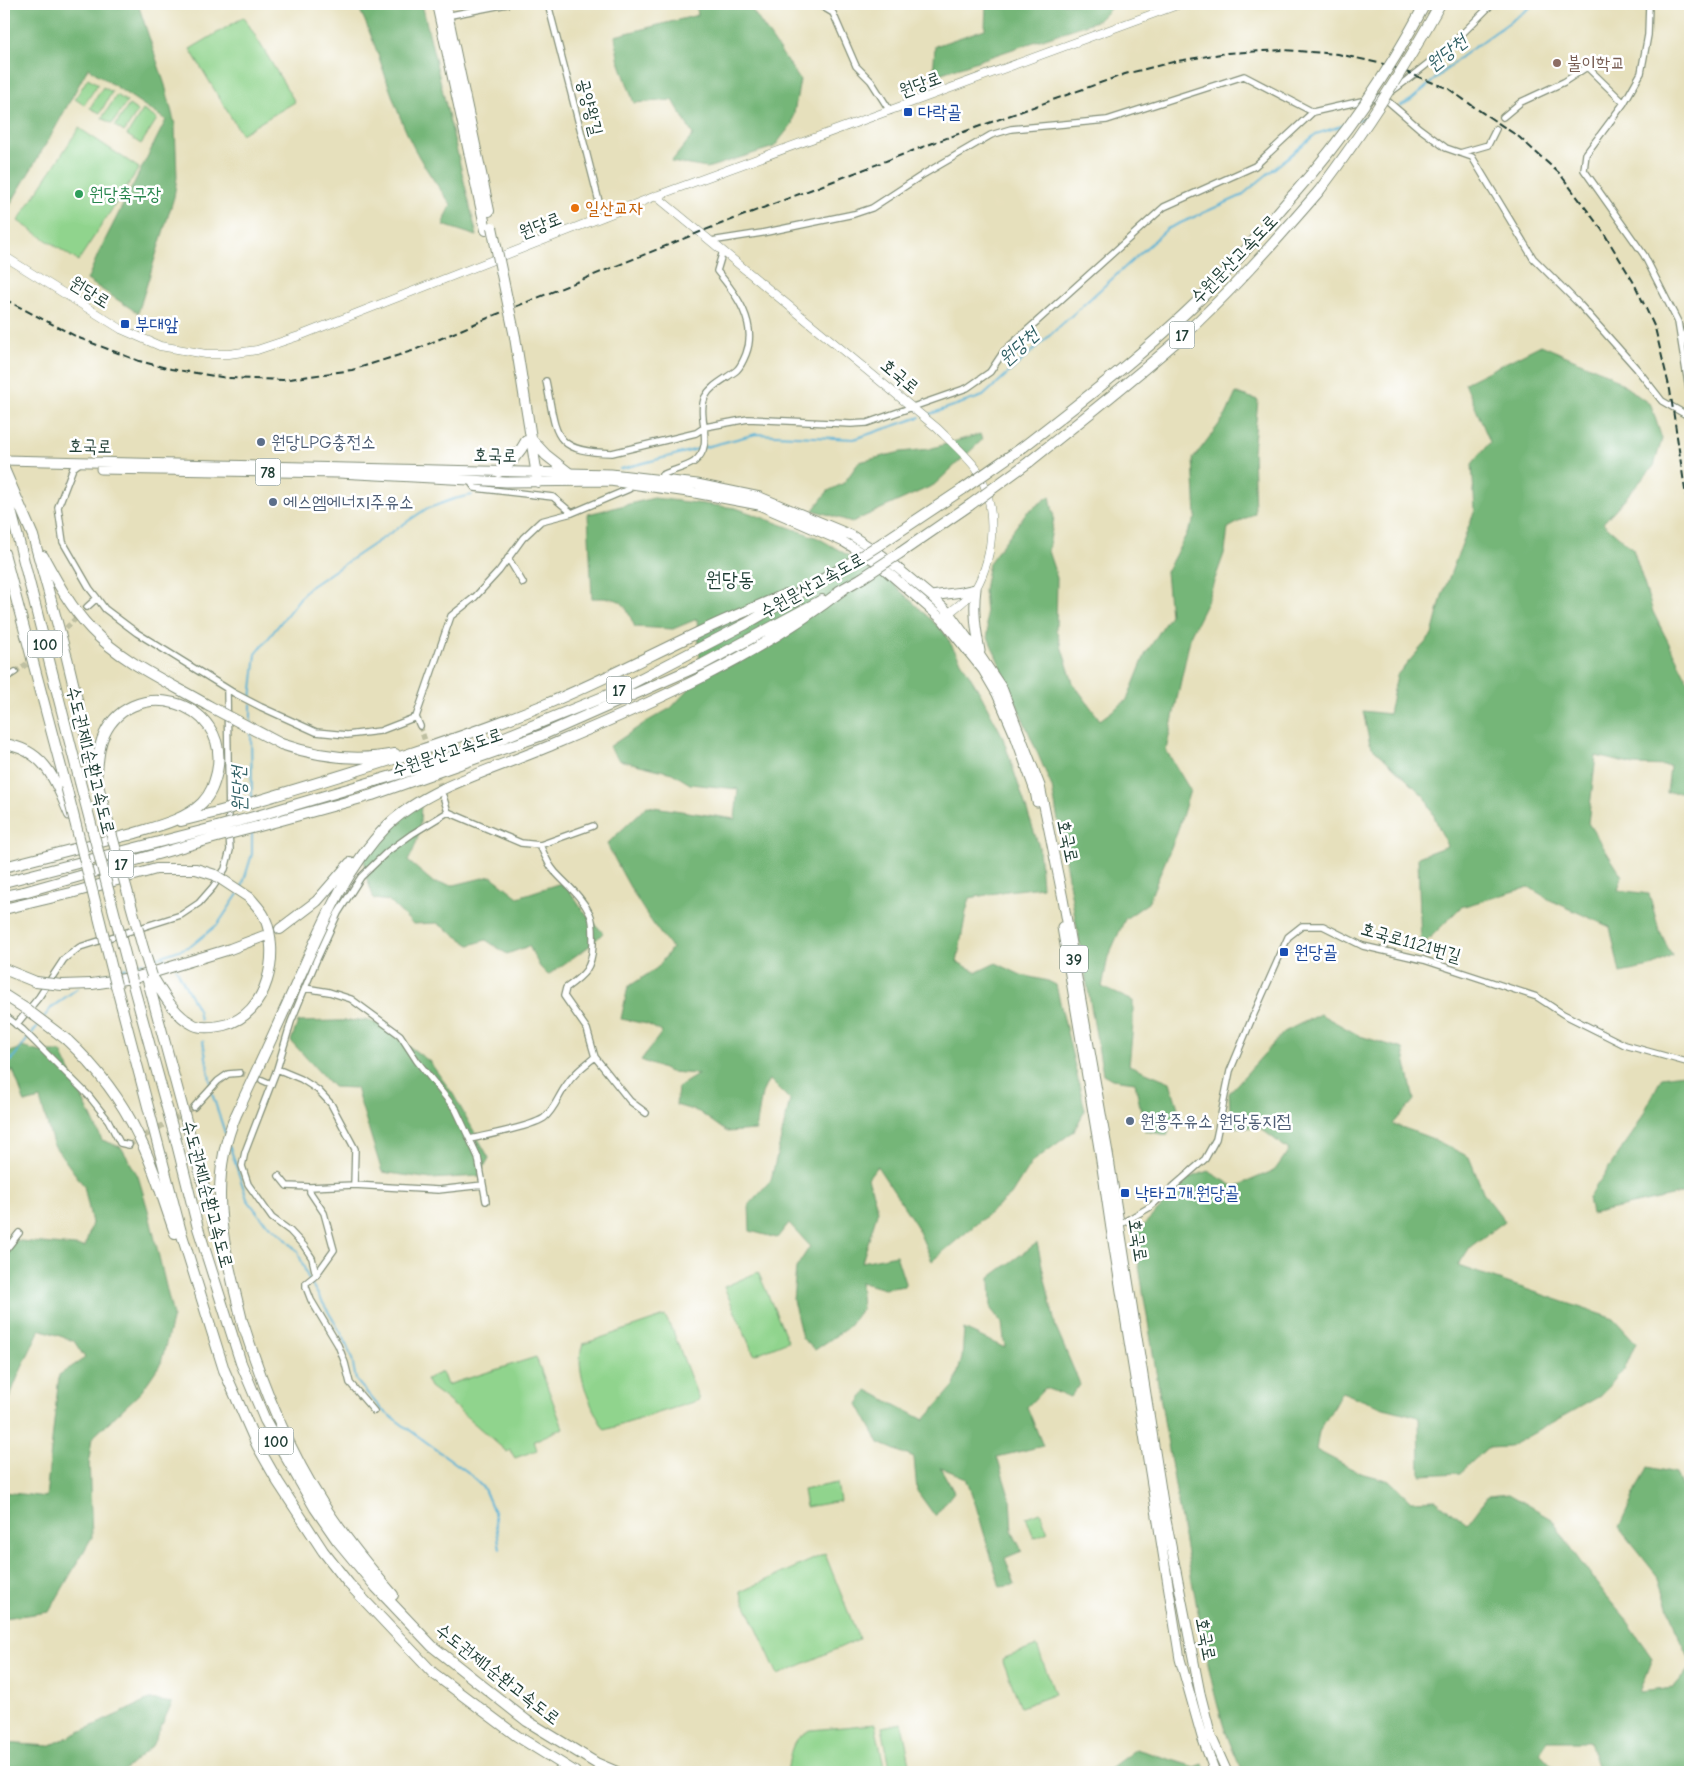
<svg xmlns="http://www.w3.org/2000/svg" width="1694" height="1776" font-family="'Comic Neue','Poor Story',sans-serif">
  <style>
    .green { fill: #90d48d; stroke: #588860 }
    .forest { fill: #74b678; stroke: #4a7a56 }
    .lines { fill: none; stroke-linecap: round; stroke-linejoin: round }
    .stream { stroke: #59b2d6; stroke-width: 2 }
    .street-tunnel { stroke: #bebfa1; stroke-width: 5.5; stroke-dasharray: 5.5 3; stroke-linecap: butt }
    .street-casing { stroke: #828e78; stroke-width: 8 }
    .secondary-casing { stroke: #828e78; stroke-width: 9 }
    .primary-casing { stroke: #828e78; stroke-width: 11 }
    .highway-casing { stroke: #828e78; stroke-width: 12 }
    .street { stroke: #fff; stroke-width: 5.5 }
    .secondary { stroke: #fff; stroke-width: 8 }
    .primary { stroke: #fff; stroke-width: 9 }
    .highway { stroke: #fff; stroke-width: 10 }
    .rail { stroke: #1f3d34; stroke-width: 2; stroke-dasharray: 8 4; stroke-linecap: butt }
    .highway-bridge-casing { stroke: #828e78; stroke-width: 12; stroke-linecap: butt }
    .highway-bridge { stroke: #fff; stroke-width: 10 }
    .education-dot { fill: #8d6e63; stroke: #fff; stroke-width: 2 }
    .transit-dot { fill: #1a4fb4; stroke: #fff; stroke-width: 2 }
    .leisure-dot { fill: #2e9e5b; stroke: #fff; stroke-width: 2 }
    .food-dot { fill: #e8710a; stroke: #fff; stroke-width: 2 }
    .service-dot { fill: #5c6f8a; stroke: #fff; stroke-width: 2 }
    .labels { text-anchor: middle; stroke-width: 5; stroke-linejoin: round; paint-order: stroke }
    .shield { fill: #fff; stroke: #627771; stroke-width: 1 }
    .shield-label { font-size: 16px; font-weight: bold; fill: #1f3d34 }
    .education-label { font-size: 18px; fill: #785e54; stroke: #fff; text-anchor: start }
    .street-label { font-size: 18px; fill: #1f3d34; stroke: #fff }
    .transit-label { font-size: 18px; fill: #164399; stroke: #fff; text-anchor: start }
    .leisure-label { font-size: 18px; fill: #27864d; stroke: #fff; text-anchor: start }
    .food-label { font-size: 18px; fill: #c56008; stroke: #fff; text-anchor: start }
    .service-label { font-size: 18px; fill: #4e5e75; stroke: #fff; text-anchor: start }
    .water-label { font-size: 19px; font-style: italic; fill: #306065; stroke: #fff }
    .quarter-label { font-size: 20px; fill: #1f3d34; stroke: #fff }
  </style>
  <rect width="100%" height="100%" fill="#fff"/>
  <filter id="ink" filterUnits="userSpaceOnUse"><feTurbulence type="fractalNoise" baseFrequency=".02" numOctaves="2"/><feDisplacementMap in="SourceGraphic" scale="10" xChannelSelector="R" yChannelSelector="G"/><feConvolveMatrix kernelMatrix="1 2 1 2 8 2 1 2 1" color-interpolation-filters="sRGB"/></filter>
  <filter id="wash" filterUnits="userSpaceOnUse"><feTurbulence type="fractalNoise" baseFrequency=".0096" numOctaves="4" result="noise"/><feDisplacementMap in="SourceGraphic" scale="20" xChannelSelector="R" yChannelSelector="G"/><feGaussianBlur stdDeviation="1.12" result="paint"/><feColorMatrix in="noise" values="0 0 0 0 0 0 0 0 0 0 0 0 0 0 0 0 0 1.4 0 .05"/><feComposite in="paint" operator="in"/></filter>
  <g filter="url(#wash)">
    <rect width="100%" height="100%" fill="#e6e0bc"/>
    <path class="green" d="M244,17L295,102L241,134L190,49Z
      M88,78L98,84L84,105L75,99Z
      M103,87L112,92L100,113L90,108Z
      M117,95L127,102L112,124L102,118Z
      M129,105L138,111L124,132L115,126Z
      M143,110L157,119L141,144L127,135Z
      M79,128L139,168L78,261L18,221Z
      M758,1272L788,1341L754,1355L724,1287Z
      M665,1316L673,1331L699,1400L605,1430C591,1410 573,1367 583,1344Z
      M536,1357L563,1428L534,1441L537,1450L515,1458L510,1450L507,1452L445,1398L430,1387L426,1379L442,1372L447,1385Z
      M837,1483L840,1501L806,1507L803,1490Z
      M1040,1512L1048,1532L1034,1538L1026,1517Z
      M825,1554L859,1639L778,1675L740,1592Z
      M1037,1646L1055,1694L1021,1707L1002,1659Z
      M902,1723L910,1764L890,1768L882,1727Z
      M875,1724L885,1771L912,1767L913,1772H787C791,1752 790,1739 811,1730Z"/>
    <path class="forest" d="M4,4H138L165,85L175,125L177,177L174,197L138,313L87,280L99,252L166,120L88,68L53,132L4,215Z
      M357,4H422L477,236L443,225L451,204C436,184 421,163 410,140C389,96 379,47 357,4Z
      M696,4H748L800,80L792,124L774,147L707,168L671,162L693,135L673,100L634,103L618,58L615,36L698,15Z
      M986,4H1115L1099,20L933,76L935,46L985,29Z
      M1541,345L1608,374L1651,405L1662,439L1654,466L1603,523L1633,549L1653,612L1690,685V791L1667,793L1670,766L1634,765L1596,756L1588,823L1622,876L1618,890L1649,894L1659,930L1672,956L1650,967L1620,973L1610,927L1550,900L1529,887L1461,907L1421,947L1418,857L1447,846L1426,798L1370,745L1363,711L1389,714L1397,675L1432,635L1442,596L1475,510L1472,464L1490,442L1465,383Z
      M1236,393L1258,400L1253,452L1255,513L1228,528L1225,551L1206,604L1191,634L1166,750L1190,790L1177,833L1148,903L1125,919L1108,957L1102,987L1133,1001V1025L1129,1065L1170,1082L1178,1108L1167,1135L1145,1131L1135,1082L1112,1079L1103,1074L1052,787L988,637L984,590L989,563L1026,513L1050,496L1054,518L1048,551L1057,578L1056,630L1073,683L1100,720L1127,700L1145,655L1170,615L1166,572L1196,517L1193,459L1226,415Z
      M980,434L982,440L934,485L852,522L813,510L828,491L844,483L859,462L901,452L929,449Z
      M654,498L736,508L818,538L886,577L943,631L980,693L1002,735L1039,847L1042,887L1007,891L970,898L966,912L957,962L977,972L996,963L1021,975L1048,981L1056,985L1085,1110L1074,1131L1031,1163L1011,1195L932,1261L916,1225L877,1166L868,1178L878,1210L862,1262L896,1255L906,1286L884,1289L860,1282L862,1308L847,1328L815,1350L802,1338L793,1300L796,1268L810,1246L789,1223L777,1238L750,1231L749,1204L771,1180L790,1100L769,1079L762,1093L756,1130L727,1132L699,1112L676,1105L678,1087L699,1074L670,1072L641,1060L662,1032L647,1024L621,1019L628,987L657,968L672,948C645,917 626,881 607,844L647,806L735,819L738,789L690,784L672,773L619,760L609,747L646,722L671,708L701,676L697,619L673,629L635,627C622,599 624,598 592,598L588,514Z
      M421,800C420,826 421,837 408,861L434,883L454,885L491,876L518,897L564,882L581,908L603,933L591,945L548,975L540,967L529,946L507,954L486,940L470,945L437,923L413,924L389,901L374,899L366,876L364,858L381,837Z
      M1320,1014L1360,1036L1403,1049L1414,1100L1393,1124L1431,1138L1469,1157L1484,1194L1505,1221L1470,1247L1458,1266L1614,1319L1636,1343L1625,1368L1600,1396L1509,1447L1487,1448L1460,1473L1420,1475L1419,1417L1380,1407L1342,1392L1319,1432L1316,1450L1360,1473L1390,1481L1411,1501L1436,1500L1467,1524L1488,1496L1509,1494L1551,1518L1574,1553L1605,1595L1628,1622L1653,1658L1640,1692L1674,1688L1690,1669V1772H1599L1589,1741H1548L1540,1753L1558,1772H1243C1213,1714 1206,1649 1193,1586C1171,1469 1153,1352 1134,1235L1189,1178L1208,1171L1235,1187L1275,1170L1289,1150L1260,1128L1231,1127L1229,1093L1284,1032Z
      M370,1020L383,1027L429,1061L453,1094L489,1158L479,1176L431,1179L382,1172L356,1088L333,1087L291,1041L298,1022Z
      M22,1047L41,1052H61L102,1140L121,1147L138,1176L148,1210L173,1316L161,1363L141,1392L92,1438L89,1459L92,1537L49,1612L4,1618V1492L46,1497L59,1375L85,1358L74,1341L40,1329L19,1374L4,1411V1251L10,1240L85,1247L92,1223L84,1186L53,1144L40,1099L25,1103L13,1070L4,1077V1055Z
      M1690,1073V1192L1591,1214L1588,1198L1635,1130L1662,1077Z
      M1037,1243L1056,1328L1080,1384L1070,1397L1045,1388L1027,1407L1043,1446L997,1457L1010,1499L1012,1531L1022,1551L1005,1558L1015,1585L1000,1587L976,1506L966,1478L940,1467L954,1492L935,1516L917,1491L914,1458L879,1443L858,1404L867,1390L924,1420L954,1386L962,1358L964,1329L1005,1348L1002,1323L991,1309L990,1277Z
      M1647,1467L1676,1473L1690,1508V1659L1675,1628L1659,1578L1619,1528Z
      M151,1699L172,1703L152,1746L122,1772H4V1743L49,1746Z
      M1136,1749L1195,1767L1203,1764L1208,1772H1105Z"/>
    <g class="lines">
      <path class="stream" d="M1400,106L1411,100L1462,56L1535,4
        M1358,120L1367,117
        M927,415L983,396L1167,229L1241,196L1316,134L1344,125
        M620,469L756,434L854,439L920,417
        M251,699L256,654L307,589L426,509L454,499L472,495
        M251,704V724
        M251,734L252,799
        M242,887L252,854V831
        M161,956L171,963
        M150,960L191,946L218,924L238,894
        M133,966L143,962
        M176,968L198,1010L200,1020
        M116,971L126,968
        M93,979L109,973
        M44,1017L52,1007L78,988
        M203,1041L211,1085
        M4,1068L6,1067L40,1023
        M211,1090L225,1133
        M230,1147L247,1199L263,1220L281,1234L298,1252L308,1278L344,1338L352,1359L356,1380L382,1410L469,1473L484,1489L494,1512L500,1549"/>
    </g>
  </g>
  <g filter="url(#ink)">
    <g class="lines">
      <path class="street-tunnel" d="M15,672L40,655L87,607
        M420,726L442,791
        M240,1073L256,1078
        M129,1145L194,1107"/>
      <g class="street-casing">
        <path id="street" d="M548,4L603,217
          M818,4L833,13L856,66L871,81L890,111
          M1649,4L1648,35L1641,73L1624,103L1586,154L1584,170L1644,255L1678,322L1690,396
          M446,16L507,4
          M1392,91L1407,80L1450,46L1492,4
          M1383,97L1419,128L1446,148L1472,157L1533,258L1580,305L1637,369L1662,401L1690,417
          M1503,117L1521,102L1564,82L1587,67L1624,103
          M1460,153L1488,145L1496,129
          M711,241L762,233L854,214L872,208L924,174L991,135L1011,129L1107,120L1244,76L1313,112
          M1682,343L1690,319
          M546,381C557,433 550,452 612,453L696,433L705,427L748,419L851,424L867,423L967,388L990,372L1004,351L1164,207L1255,166L1313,112L1384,96
          M81,462L73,468L58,507L63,542L90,589L97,598L105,609L137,633L234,693L261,707L316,732L347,735L380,731L416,717
          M662,475C670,471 687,467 694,462C716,445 696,417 705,397C711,385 726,379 737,370C741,366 744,359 746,354C758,323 736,294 717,271L723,251
          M469,480L475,488L553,497L572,513
          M508,558L523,583
          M87,607L97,598
          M4,679L15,672
          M227,689L229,824
          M420,726L416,717L451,616L475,597L499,571L523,538L541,521L572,513L629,489
          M448,812L521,843L540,845L593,826
          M540,845C544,854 548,864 555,872C567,885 582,897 590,914C594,922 593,935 593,944C592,969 584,975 566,988L564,996L587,1029L595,1057L630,1101L646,1113
          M305,988L329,992L351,999L400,1035L417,1061L456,1110L478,1157L486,1201
          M4,1015L23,1030L89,1096L108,1120L120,1143L129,1145
          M16,1025L39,997L64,959L80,947L181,915L199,903L213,887L225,869L230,850L229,833
          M277,1069L301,1079L318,1090L331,1104L355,1149L354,1185
          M262,1080L271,1084
          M194,1107L218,1081L228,1074L240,1073
          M470,1139C487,1135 531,1127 544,1118C554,1110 558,1097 565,1087C573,1074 584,1066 595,1057
          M279,1176L287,1186L310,1187L354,1185L438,1190L483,1185
          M310,1187V1192L324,1213L334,1250L316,1275L306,1283V1287L311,1300L338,1345L345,1363L350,1383L374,1411
          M1117,1226L1150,1207L1205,1159L1216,1139L1230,1071L1250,1023L1288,937L1302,926H1323L1363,946L1424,960L1537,997L1563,1014L1625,1045L1690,1063
          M4,1252L19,1233
          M316,1275L312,1258L304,1246L290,1231L272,1218L248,1184L242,1166L245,1152L277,1069L291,1022L316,961L338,913L361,877L387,852L412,834L448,812L443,796"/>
      </g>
      <g class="secondary-casing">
        <path id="secondary" d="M656,196L937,428C947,438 973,461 979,473C997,507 995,554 976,588C970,598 952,610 942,619
          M4,256L121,329L160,346L206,354H229L257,350L299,336L656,196L1180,4"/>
      </g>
      <g class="primary-casing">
        <path id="primary" d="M4,460L611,474L697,484L760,497L851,535L882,555L931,596L949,613L981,657L1002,688L1040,786L1063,899L1108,1153L1165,1515L1200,1693L1211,1736L1227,1772
          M101,469L339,473L506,482L610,481L695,493L759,505L844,542L875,561L942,619L983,670L997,694L1016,738L1035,791L1037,802
          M931,596L962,592L976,589C973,610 976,630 980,651
          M1062,927L1100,1154L1111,1229L1180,1659L1202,1737L1215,1772"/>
      </g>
      <g class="highway-casing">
        <path id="highway" d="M437,4L486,230
          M445,4L489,211
          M515,337L538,482
          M531,439L546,455L569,473
          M1023,447C1090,395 1159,342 1218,281C1244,253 1268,224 1293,195
          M1029,462C1079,422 1129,383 1177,341C1228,295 1274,243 1319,191
          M4,469L33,536L67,658L95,775
          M499,472C511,463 519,454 526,441
          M4,483L80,782
          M882,543L963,489
          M4,553L66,786
          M900,553L970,505
          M43,556C57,582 71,608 91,629C123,663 170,683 209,706
          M839,591L862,578
          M4,744C46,750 55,781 70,815
          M281,744C319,757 356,762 395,754
          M96,778C98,766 98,752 102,740C127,672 232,699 217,772C214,784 211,794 202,803C184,821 153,827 129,835
          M257,801C354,772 450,743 544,705C605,680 663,648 723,621C744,612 765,603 786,594
          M257,816L419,768L495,741L613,693L746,624L844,567
          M181,821L217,812
          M256,827L372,795L542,735L703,664L822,600
          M4,867L136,833
          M4,882L217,827
          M4,896L24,892L217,837
          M4,909L71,893L156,869H196L215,875
          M280,929L317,901L350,863
          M4,969L36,982
          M152,976C163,994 174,1015 194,1025C202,1029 215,1027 224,1025C268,1015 281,953 264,916C261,910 255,904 250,898
          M147,977L217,1235
          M132,981L178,1148L198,1228L241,1363L265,1420L315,1508L337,1540L376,1587L432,1646L527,1721L596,1763L617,1772
          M92,984L138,977L230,949L264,936
          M116,985L181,1232L224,1370L257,1445L278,1482L323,1551L349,1584L433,1673L517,1736L575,1772
          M4,995L26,1009
          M67,1040C96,1067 121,1099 138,1135C154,1166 163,1200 175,1233
          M243,1323C262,1384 289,1451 323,1504C344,1537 368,1566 393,1595
          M244,1329C227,1256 204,1189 236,1115C257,1070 278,1025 298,980C322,926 345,869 387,826C427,786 502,767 554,744C656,701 757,657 845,588"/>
      </g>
      <use href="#street" class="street"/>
      <use href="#secondary" class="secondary"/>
      <use href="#primary" class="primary"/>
      <use href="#highway" class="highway"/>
      <path class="rail" d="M4,299L79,338L139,361L171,369L227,378L283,380L352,370L412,351L495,315L700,232L933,143L1125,74L1177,61L1227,53L1283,50L1338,54L1388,65L1449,89L1477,109L1519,137L1560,174L1602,230L1634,283L1655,328L1670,390L1690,523"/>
      <g class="highway-bridge-casing">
        <path id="highway-bridge" d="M1319,191C1364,131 1404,70 1440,4
          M1293,195C1344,138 1389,72 1425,4
          M492,227L515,337
          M963,489L1023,447
          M970,505L1029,462
          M844,567L882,543
          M862,578L900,553
          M209,706L281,744
          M96,778L143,948L152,976
          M80,782L132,981
          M66,786L116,985
          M217,812L257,801
          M217,827L257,816
          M217,837L256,827
          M215,875L250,898
          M36,982L62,985L92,984
          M26,1009L67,1040"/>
      </g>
      <use href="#highway-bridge" class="highway-bridge"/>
    </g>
  </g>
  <circle class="education-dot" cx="1557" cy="63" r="5"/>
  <g class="transit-dot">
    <rect x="903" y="107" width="10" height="10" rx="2.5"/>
    <rect x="120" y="319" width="10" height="10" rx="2.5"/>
    <rect x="1279" y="947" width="10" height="10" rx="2.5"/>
    <rect x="1120" y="1188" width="10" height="10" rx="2.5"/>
  </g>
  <circle class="leisure-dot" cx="79" cy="194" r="5"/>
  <circle class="food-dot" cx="575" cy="208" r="5"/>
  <g class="service-dot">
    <circle cx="261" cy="442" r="5"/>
    <circle cx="273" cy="502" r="5"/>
    <circle cx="1130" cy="1121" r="5"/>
  </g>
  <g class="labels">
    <g class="shield">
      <rect x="1169.5" y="321.5" width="25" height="27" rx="4"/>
      <rect x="255.5" y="458.5" width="25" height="27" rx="4"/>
      <rect x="27.5" y="630.5" width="35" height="27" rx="4"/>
      <rect x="606.5" y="676.5" width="25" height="27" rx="4"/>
      <rect x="108.5" y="850.5" width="25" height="27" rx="4"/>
      <rect x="1060" y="945.5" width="28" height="27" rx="4"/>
      <rect x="258.5" y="1427.5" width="35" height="27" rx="4"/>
    </g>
    <g class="shield-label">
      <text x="1182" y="341">17</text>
      <text x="268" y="478">78</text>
      <text x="45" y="650">100</text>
      <text x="619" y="696">17</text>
      <text x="121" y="870">17</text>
      <text x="1074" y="965">39</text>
      <text x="276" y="1447">100</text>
    </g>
    <g class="education-label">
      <text x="1567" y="69">불이학교</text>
    </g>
    <g class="street-label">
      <text transform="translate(920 84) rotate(-20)" y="6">원당로</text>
      <text transform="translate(590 107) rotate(76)" y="6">공양왕길</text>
      <text transform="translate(540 225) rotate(-21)" y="6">원당로</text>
      <text transform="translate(1234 259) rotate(-46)" y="6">수원문산고속도로</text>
      <text transform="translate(90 292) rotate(32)" y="6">원당로</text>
      <text transform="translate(900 376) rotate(40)" y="6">호국로</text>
      <text transform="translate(90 446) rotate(1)" y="6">호국로</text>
      <text transform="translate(495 455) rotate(1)" y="6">호국로</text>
      <text transform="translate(812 585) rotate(-29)" y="6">수원문산고속도로</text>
      <text transform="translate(447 752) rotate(-19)" y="6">수원문산고속도로</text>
      <text transform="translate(91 760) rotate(76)" y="6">수도권제1순환고속도로</text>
      <text transform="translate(1068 841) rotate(78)" y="6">호국로</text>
      <text transform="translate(1411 942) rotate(16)" y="6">호국로1121번길</text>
      <text transform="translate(208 1194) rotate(75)" y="6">수도권제1순환고속도로</text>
      <text transform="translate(1138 1240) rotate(81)" y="6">호국로</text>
      <text transform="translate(1206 1639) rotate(79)" y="6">호국로</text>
      <text transform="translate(498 1674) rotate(38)" y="6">수도권제1순환고속도로</text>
    </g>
    <g class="transit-label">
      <text x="918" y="118">다락골</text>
      <text x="135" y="330">부대앞</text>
      <text x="1294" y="958">원당골</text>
      <text x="1135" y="1199">낙타고개.원당골</text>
    </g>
    <g class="leisure-label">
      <text x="89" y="200">원당축구장</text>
    </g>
    <g class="food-label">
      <text x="585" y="214">일산교자</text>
    </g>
    <g class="service-label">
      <text x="271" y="448">원당LPG충전소</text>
      <text x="283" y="508">에스엠에너지주유소</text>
      <text x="1140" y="1127">원흥주유소 원당동지점</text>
    </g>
    <g class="water-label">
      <text transform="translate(1446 52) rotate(-38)" y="7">원당천</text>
      <text transform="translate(1018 346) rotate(-42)" y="7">원당천</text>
      <text transform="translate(238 789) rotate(-91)" y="7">원당천</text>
    </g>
    <g class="quarter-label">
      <text x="730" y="586">원당동</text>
    </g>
  </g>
  <rect width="1694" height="1776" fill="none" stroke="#fff" stroke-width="20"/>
</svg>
